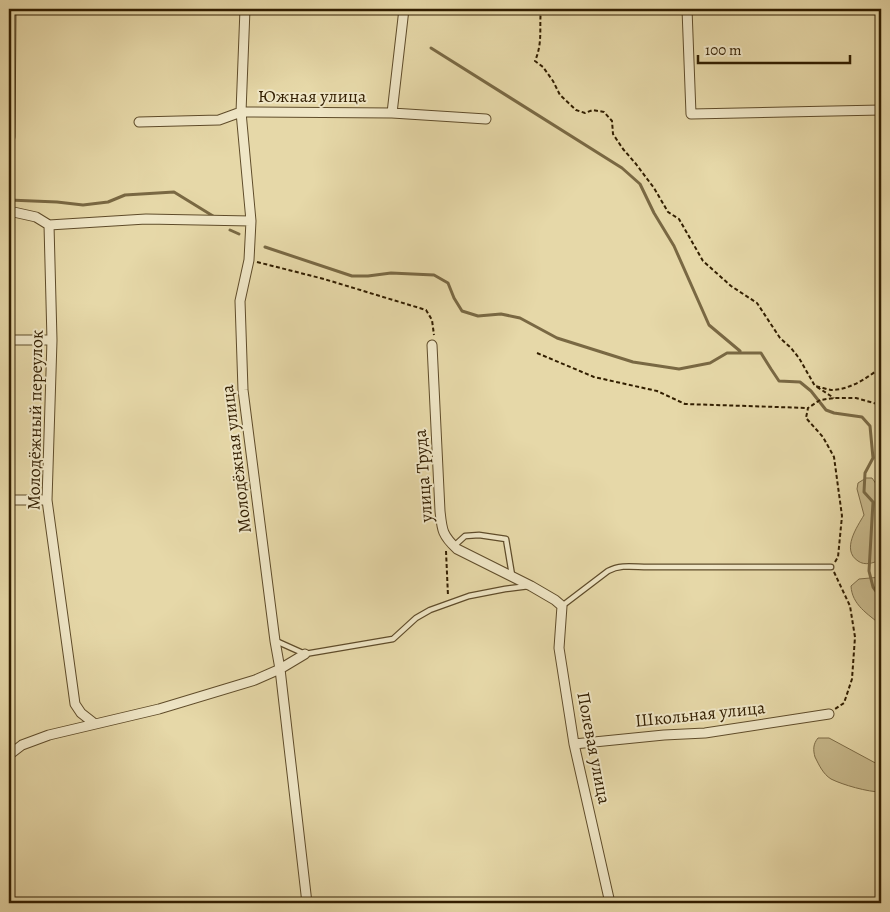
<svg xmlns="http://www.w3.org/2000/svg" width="890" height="912" font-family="Alegreya,serif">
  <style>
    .green { fill: #c7b88b; stroke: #7c6b46 }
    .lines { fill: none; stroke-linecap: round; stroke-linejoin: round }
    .stream { stroke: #796843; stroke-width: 3 }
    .lane-casing { stroke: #5f4c2a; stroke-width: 7 }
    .street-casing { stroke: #5f4c2a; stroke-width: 11 }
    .path { stroke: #321e00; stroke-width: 2; stroke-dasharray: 4 2.5; stroke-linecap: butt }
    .lane { stroke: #efe6c6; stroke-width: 4.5 }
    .street { stroke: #efe6c6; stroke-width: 9 }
    .labels { text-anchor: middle; stroke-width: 4; stroke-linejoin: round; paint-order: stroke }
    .street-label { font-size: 18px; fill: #321e00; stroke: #efe6c6 }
  </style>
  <rect width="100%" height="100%" fill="#e6d8a8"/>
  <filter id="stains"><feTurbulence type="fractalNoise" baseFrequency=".004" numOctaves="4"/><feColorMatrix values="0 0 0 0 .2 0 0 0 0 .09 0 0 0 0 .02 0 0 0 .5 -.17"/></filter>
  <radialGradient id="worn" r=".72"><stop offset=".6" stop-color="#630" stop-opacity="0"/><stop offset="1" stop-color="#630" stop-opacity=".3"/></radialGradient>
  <path class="green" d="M866,478H872L881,491V558L880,560C873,563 865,566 858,561C841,550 857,527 864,515L857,489L858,483Z
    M881,577V627V625C868,614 852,605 851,586L859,579Z
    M818,738H829L881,766V792C868,792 843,785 831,779C823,774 819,765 815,757C813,750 813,744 818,738Z"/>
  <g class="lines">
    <path class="stream" d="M431,48L622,168L640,184L654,213L674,246L709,325L740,351
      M9,200L57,202L83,205L108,202L125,195L174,192L213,216
      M230,230L239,234
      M265,247L352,276H368L391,273L434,275L448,283L454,298L462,311L478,316L501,314L520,318L557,338L633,362L679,369L710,363L727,353H761L771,369L779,381L800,382L811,391L826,410L834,413L862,417L870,426L873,458L865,473L864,492L873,502L869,571L873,587L881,598"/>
    <g class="lane-casing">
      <path id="lane" d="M454,546L465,536L479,535L506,539L512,575
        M562,606L608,571C621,564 634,567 648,567H831
        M276,641L305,654L393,639L416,618L430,610L469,596L505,589L529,586"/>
    </g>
    <g class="street-casing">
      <path id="street" d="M245,9L241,112L251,221L249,260L240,301L243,390L275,641L280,669L307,903
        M687,9L691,114L881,110
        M392,113L404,9
        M139,122L219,120L241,112L392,113L486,119
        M10,137L11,9
        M9,211L36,217L49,225L146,219L251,221
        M49,225L52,340L47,500L75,704L81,713L95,724
        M9,340H52
        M432,345L440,511C442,530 442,535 457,549L531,586L555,600L562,606L559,648L574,744L610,903
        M9,500H47
        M574,744L664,735L705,733L829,714
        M9,755L22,745L49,735L159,709L255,680L280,669L305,654"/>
    </g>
    <path class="path" d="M541,9C539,28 543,42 535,61L543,67L553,81L560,95L576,110L585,113L593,110L604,112L612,121L613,134L623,149L636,164L654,188L668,212L679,219L703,261L731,286L757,303L780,338L791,348L799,358L815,386C820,387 826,389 831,390C849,390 868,378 881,367
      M257,262L324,279L426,310L432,320L434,335
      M537,353L594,377L657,391L685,404L808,408
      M817,387L834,398
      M446,551L448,596
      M835,562L838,557L842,516L834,457L823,437L806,418L808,408L820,400L834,398H856L881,405
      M834,572L850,606L855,637L852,679L844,703L835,709"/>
    <use href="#lane" class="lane"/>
    <use href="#street" class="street"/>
  </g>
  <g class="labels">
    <g class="street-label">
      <text x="312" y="102">Южная улица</text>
      <text transform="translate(35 420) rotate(-89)" y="6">Молодёжный переулок</text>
      <text transform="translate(236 459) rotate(-97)" y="6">Молодёжная улица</text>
      <text transform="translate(423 476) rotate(-94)" y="6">улица Труда</text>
      <text transform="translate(700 714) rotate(-6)" y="6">Школьная улица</text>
      <text transform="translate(594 748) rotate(79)" y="6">Полевая улица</text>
    </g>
  </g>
  <rect width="890" height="912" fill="none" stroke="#e6d8a8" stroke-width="30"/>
  <rect x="10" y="10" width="870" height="892" fill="none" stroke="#321e00" stroke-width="2.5"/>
  <rect x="15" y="15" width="860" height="882" fill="none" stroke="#321e00"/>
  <path d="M698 55v8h152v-8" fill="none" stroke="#321e00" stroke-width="2.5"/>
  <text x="705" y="55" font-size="15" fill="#321e00" stroke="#efe6c6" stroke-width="4" paint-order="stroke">100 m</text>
  <rect width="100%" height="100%" filter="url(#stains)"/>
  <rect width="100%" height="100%" fill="url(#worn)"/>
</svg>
